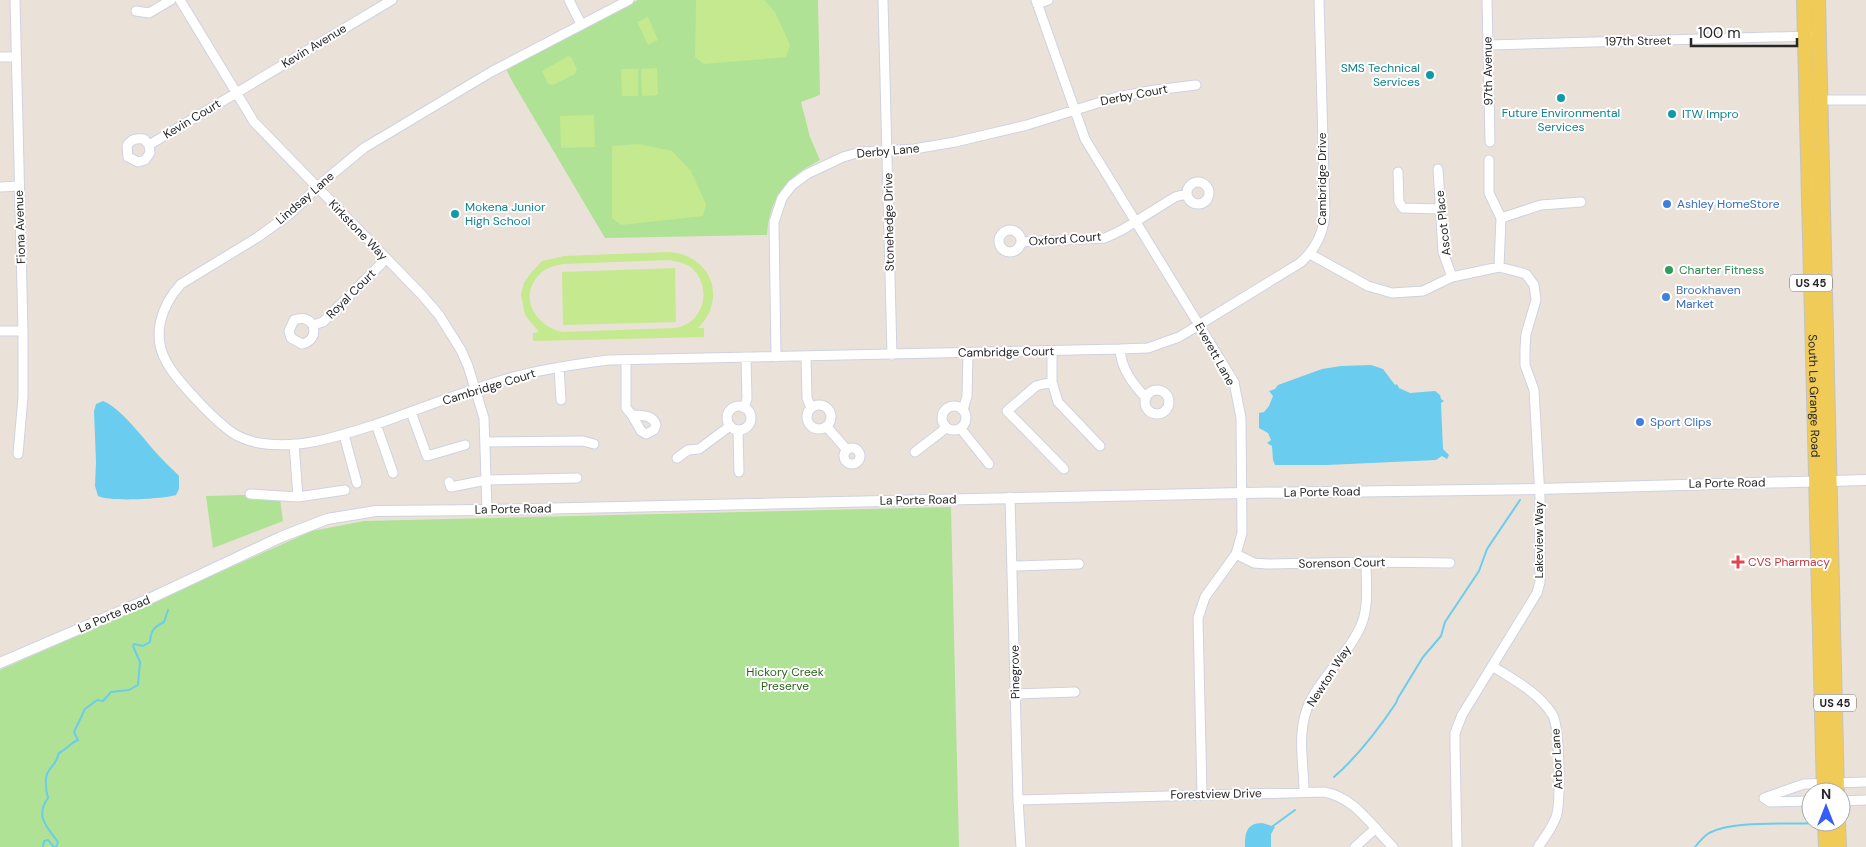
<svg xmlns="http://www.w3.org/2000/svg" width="1866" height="847" font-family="'DM Sans',sans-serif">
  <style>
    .green { fill: #afe294 }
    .pitch { fill: #c4e98f; fill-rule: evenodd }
    .water { fill: #6accee }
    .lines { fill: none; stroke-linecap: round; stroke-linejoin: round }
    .stream { stroke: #6accee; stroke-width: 2 }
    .minor-casing { stroke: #ced2e1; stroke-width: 11 }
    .tertiary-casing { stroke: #ced2e1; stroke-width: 12 }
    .primary-casing { stroke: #c3c3c3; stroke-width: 16 }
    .minor { stroke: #fff; stroke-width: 9 }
    .tertiary { stroke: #fff; stroke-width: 10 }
    .primary { stroke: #f0cb57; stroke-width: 14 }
    .culture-dot { fill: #0f9aa8; stroke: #fff; stroke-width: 2 }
    .shop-dot { fill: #3f7fe0; stroke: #fff; stroke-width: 2 }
    .leisure-dot { fill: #2e9e5b; stroke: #fff; stroke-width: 2 }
    .health-dot { fill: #e0444e; stroke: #fff; stroke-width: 2 }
    .labels { text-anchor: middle; stroke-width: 4; stroke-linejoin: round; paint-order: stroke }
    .shield { fill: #fff; stroke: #686868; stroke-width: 1 }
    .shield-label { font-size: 11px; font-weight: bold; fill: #272727 }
    .street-label { font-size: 12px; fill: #272727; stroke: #fff }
    .culture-label { font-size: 12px; fill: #0d838f; stroke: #fff; text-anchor: start }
    .shop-label { font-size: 12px; fill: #366cbe; stroke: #fff; text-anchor: start }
    .leisure-label { font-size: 12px; fill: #27864d; stroke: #fff; text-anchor: start }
    .health-label { font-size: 12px; fill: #be3a42; stroke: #fff; text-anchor: start }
    .park-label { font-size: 12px; fill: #296319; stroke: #fff }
  </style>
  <rect width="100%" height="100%" fill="#eae2d8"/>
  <path class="green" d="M638,0H818L820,95L801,102L810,137L820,160C786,178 770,196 767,235L605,238L512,81L507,71L508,68L553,42Z
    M244,495L280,499L283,521L213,548L206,496Z
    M951,507L959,847H0V670L312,531L364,521Z"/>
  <path class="pitch" d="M696,0H764L775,12L790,45L786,57L704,64L695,57Z
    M648,17L658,40L648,45L637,22Z
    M568,56L571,57L577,69L575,74L553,85L548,84L542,71Z
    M657,68L658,95L642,96L641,69Z
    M621,69H638V96H622Z
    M594,115L595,147L561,148L560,116Z
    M639,144L672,151L691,171L706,204L703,216L621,225L612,218V146Z
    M669,252C711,255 728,298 698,328H704V337L533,341V333L539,332L525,315L521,294L524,283L530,274L542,261L564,256ZM670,260C678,262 686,263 692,268C713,288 704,324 675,328L563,332C537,327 518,299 538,276C544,268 554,266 563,264Z
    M675,268L676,322L563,325L562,272Z"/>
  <path class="water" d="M1371,365L1383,369L1395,385L1397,384L1399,388L1410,393L1435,391L1440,395L1441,399L1444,401L1441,403L1443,449L1449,455L1447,459L1442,456L1436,460L1327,465H1275L1273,460L1272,446L1267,443L1271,440L1268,433L1259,428V413L1264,412L1269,406L1273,396L1269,391L1275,389L1278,385L1322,369L1341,366Z
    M103,401C121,407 148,445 162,459C167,465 174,470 179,476V489L176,495C164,499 109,502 98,496L95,486L96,462L94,411L96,404Z
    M1262,823L1275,827L1271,834V847H1245C1245,834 1246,823 1262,823Z"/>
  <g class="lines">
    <path class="stream" d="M1334,777C1359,755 1378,730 1396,703L1398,698L1423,657L1441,636L1445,622L1479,571L1487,549L1520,500
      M1273,826L1295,810
      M43,847L44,841L48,840L54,847
      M56,847L58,842C46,826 35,816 48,798C46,790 44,779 48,772C53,763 56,765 59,753C67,749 70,743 78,740L74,732L85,709L97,700L103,701L111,692L129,690L138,685L140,662L133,646L134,644L143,646L150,642C151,630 153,628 164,622L168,610
      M1695,847C1699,842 1703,837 1709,833C1734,820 1787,825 1815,823"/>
    <g class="minor-casing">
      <path id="minor" d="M15,0L23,331V397L18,454
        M180,0L254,122L422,295L439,315L461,350L468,366L484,418L487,510
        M569,0L581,24
        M629,0L491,72L364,148L324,181L291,213L258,237L181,284C161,306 151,336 167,363C177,381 220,427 238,436C244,439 253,442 259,443C300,450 339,436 377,424C422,408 467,390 513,377C544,369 577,364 609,360L1120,349L1148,348L1179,337L1300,263C1316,249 1324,233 1325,212L1319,0
        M883,0L892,355
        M1036,0L1085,139L1234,382L1241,418L1242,533L1236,554L1205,597L1198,618L1202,794
        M1487,0L1490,142
        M1037,4L1048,0
        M136,11L149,13L171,0
        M1488,45L1810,36
        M0,57H16
        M1820,100H1866
        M149,145L144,139C136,138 131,139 127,146L128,157L138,162L145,160L150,153L149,145L392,0
        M1489,160V193L1501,218
        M1438,169L1443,252L1452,277
        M1398,172L1399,202L1403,208L1441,209
        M1187 193a11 11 0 1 1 22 0a11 11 0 1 1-22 0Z
        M0,187L19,186
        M999 241a11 11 0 1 1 22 0a11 11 0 1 1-22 0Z
        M1021,242L1105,238L1122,230L1175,197L1186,194
        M1310,254L1368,286L1392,293L1423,291L1452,277L1499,267L1526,274L1534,285L1536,300L1526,334L1525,348V365L1534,390L1540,498V582L1537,593L1462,715L1455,733V746L1457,847
        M1499,267L1501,218L1541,205L1581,202
        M313,325C308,318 302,317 294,320L289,331L291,338L302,344C311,342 316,335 313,325L323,322L386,259
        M0,331H23
        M1120,349C1121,369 1133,384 1146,398
        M1052,351V382L1058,402L1100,446
        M806,356L807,398L811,408
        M776,357L774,222L782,198L792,185L807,174L843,157L861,152L914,149L955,142L1027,125L1117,97L1155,90L1196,85
        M626,360V408L632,415C641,416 653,414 656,425L654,430L646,434L641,431L632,415
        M559,367L561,400
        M1052,382L1036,386L1007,411L1064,469
        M1145 402a12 12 0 1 1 24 0a12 12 0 1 1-24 0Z
        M807 417a12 12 0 1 1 24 0a12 12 0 1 1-24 0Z
        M942 418a12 12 0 1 1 24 0a12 12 0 1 1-24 0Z
        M727 418a12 12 0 1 1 24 0a12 12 0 1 1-24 0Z
        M744,408L747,399L746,357
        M963,410L967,396L968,353
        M411,412L427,456L465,445
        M376,424L393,473
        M827,427L847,450
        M961,429L989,464
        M738,430L739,472
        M344,435L357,483
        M485,442L583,441L594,444
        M844 456a8 8 0 1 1 16 0a8 8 0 1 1-16 0Z
        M915,452L946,428
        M677,458L688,450L699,449L730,426
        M449,482L451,487L486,480L577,478
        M250,494L298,497L294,444
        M298,497L345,490
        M1010,497L1018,800L1021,847
        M1236,554L1254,563L1267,564L1366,562L1450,563
        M1012,566L1079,564
        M1492,666C1514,680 1538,692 1552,714C1560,725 1561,803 1556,817C1552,828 1545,837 1538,847
        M1015,694L1075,692
        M1304,792C1304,768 1298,739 1305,715C1314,682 1349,656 1362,623C1369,604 1366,582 1366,562
        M1764,798L1804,784L1866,782
        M1764,798L1770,802L1811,801
        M1018,800L1324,792C1356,798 1371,826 1393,847
        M1841,801L1866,800
        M1355,847L1376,828"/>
    </g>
    <g class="tertiary-casing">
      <path id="tertiary" d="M0,663L149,599L281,537L327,519L376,511L487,510L1243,493L1539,489L1866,480"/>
    </g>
    <g class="primary-casing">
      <g id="primary">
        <path id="s1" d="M1804,0L1824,792"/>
        <path d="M1818,0L1837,792"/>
        <path d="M1825,822L1826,847"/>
        <path d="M1838,822L1839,847"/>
      </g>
    </g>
    <use href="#minor" class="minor"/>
    <use href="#tertiary" class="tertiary"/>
    <use href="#primary" class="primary"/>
  </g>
  <g class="culture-dot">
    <circle cx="1430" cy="75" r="5"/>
    <circle cx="1561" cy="98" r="5"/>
    <circle cx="1672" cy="114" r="5"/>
    <circle cx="455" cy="214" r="5"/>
  </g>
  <g class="shop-dot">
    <circle cx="1667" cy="204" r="5"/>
    <circle cx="1666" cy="297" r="5"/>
    <circle cx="1640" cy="422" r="5"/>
  </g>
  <circle class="leisure-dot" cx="1669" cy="270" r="5"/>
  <path class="health-dot" d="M1735.5 554.5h5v5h5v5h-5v5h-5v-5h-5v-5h5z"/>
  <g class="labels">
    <g class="shield">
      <rect x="1790" y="274.5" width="42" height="17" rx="4"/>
      <rect x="1814" y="694.5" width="42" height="17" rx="4"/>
    </g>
    <g class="shield-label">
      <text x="1811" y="287">US 45</text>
      <text x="1835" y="707">US 45</text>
    </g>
    <g class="street-label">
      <text transform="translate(1638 41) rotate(-1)" y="4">197th Street</text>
      <text transform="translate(314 46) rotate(-31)" y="4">Kevin Avenue</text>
      <text transform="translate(1488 71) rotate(-91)" y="4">97th Avenue</text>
      <text transform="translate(1134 95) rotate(-11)" y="4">Derby Court</text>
      <text transform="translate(192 119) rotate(-31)" y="4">Kevin Court</text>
      <text transform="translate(888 151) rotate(-5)" y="4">Derby Lane</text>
      <text transform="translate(1322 179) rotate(-90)" y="4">Cambridge Drive</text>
      <text transform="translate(305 198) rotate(-41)" y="4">Lindsay Lane</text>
      <text transform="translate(889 222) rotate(-91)" y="4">Stonehedge Drive</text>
      <text transform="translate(1443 223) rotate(-96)" y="4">Ascot Place</text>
      <text transform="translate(20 227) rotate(-92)" y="4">Fiona Avenue</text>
      <text transform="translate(358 230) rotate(46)" y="4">Kirkstone Way</text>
      <text transform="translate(1065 239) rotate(-4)" y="4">Oxford Court</text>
      <text transform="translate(351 294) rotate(-45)" y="4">Royal Court</text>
      <text transform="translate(1006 352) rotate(-1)" y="4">Cambridge Court</text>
      <text transform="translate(1215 354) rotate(61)" y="4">Everett Lane</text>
      <text transform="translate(489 387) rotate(-17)" y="4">Cambridge Court</text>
      <text dy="4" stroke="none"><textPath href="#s1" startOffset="396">South La Grange Road</textPath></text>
      <text transform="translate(1727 483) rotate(-1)" y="4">La Porte Road</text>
      <text transform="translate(1322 492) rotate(-1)" y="4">La Porte Road</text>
      <text transform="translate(918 500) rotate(-1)" y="4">La Porte Road</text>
      <text transform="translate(513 509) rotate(-1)" y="4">La Porte Road</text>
      <text transform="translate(1539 540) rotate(-90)" y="4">Lakeview Way</text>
      <text transform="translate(1342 563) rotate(-1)" y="4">Sorenson Court</text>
      <text transform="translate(114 614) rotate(-23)" y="4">La Porte Road</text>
      <text transform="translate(1015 672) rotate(-91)" y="4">Pinegrove</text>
      <text transform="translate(1329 676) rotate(-57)" y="4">Newton Way</text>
      <text transform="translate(1557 759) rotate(-93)" y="4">Arbor Lane</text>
      <text transform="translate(1216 794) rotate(-1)" y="4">Forestview Drive</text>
    </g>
    <g class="culture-label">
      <text x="1420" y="72" text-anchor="end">SMS Technical<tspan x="1420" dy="14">Services</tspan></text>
      <text x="1561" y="117" text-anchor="middle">Future Environmental<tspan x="1561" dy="14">Services</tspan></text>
      <text x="1682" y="118">ITW Impro</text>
      <text x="465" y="211">Mokena Junior<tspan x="465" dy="14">High School</tspan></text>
    </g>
    <g class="shop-label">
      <text x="1677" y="208">Ashley HomeStore</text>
      <text x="1676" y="294">Brookhaven<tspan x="1676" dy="14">Market</tspan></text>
      <text x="1650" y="426">Sport Clips</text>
    </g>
    <g class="leisure-label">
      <text x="1679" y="274">Charter Fitness</text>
    </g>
    <g class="health-label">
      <text x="1748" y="566">CVS Pharmacy</text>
    </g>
    <g class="park-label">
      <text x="785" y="676">Hickory Creek<tspan x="785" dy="14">Preserve</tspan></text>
    </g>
  </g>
  <g transform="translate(1826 807)"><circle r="24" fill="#ffffff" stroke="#a9a9a9"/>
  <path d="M0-4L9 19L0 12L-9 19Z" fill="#365cfa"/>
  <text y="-8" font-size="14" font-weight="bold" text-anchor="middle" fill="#272727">N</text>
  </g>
  <path d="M1691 38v8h106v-8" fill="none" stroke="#272727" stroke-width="2.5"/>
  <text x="1698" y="38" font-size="15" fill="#272727" stroke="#ffffff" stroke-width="4" paint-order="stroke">100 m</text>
</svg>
